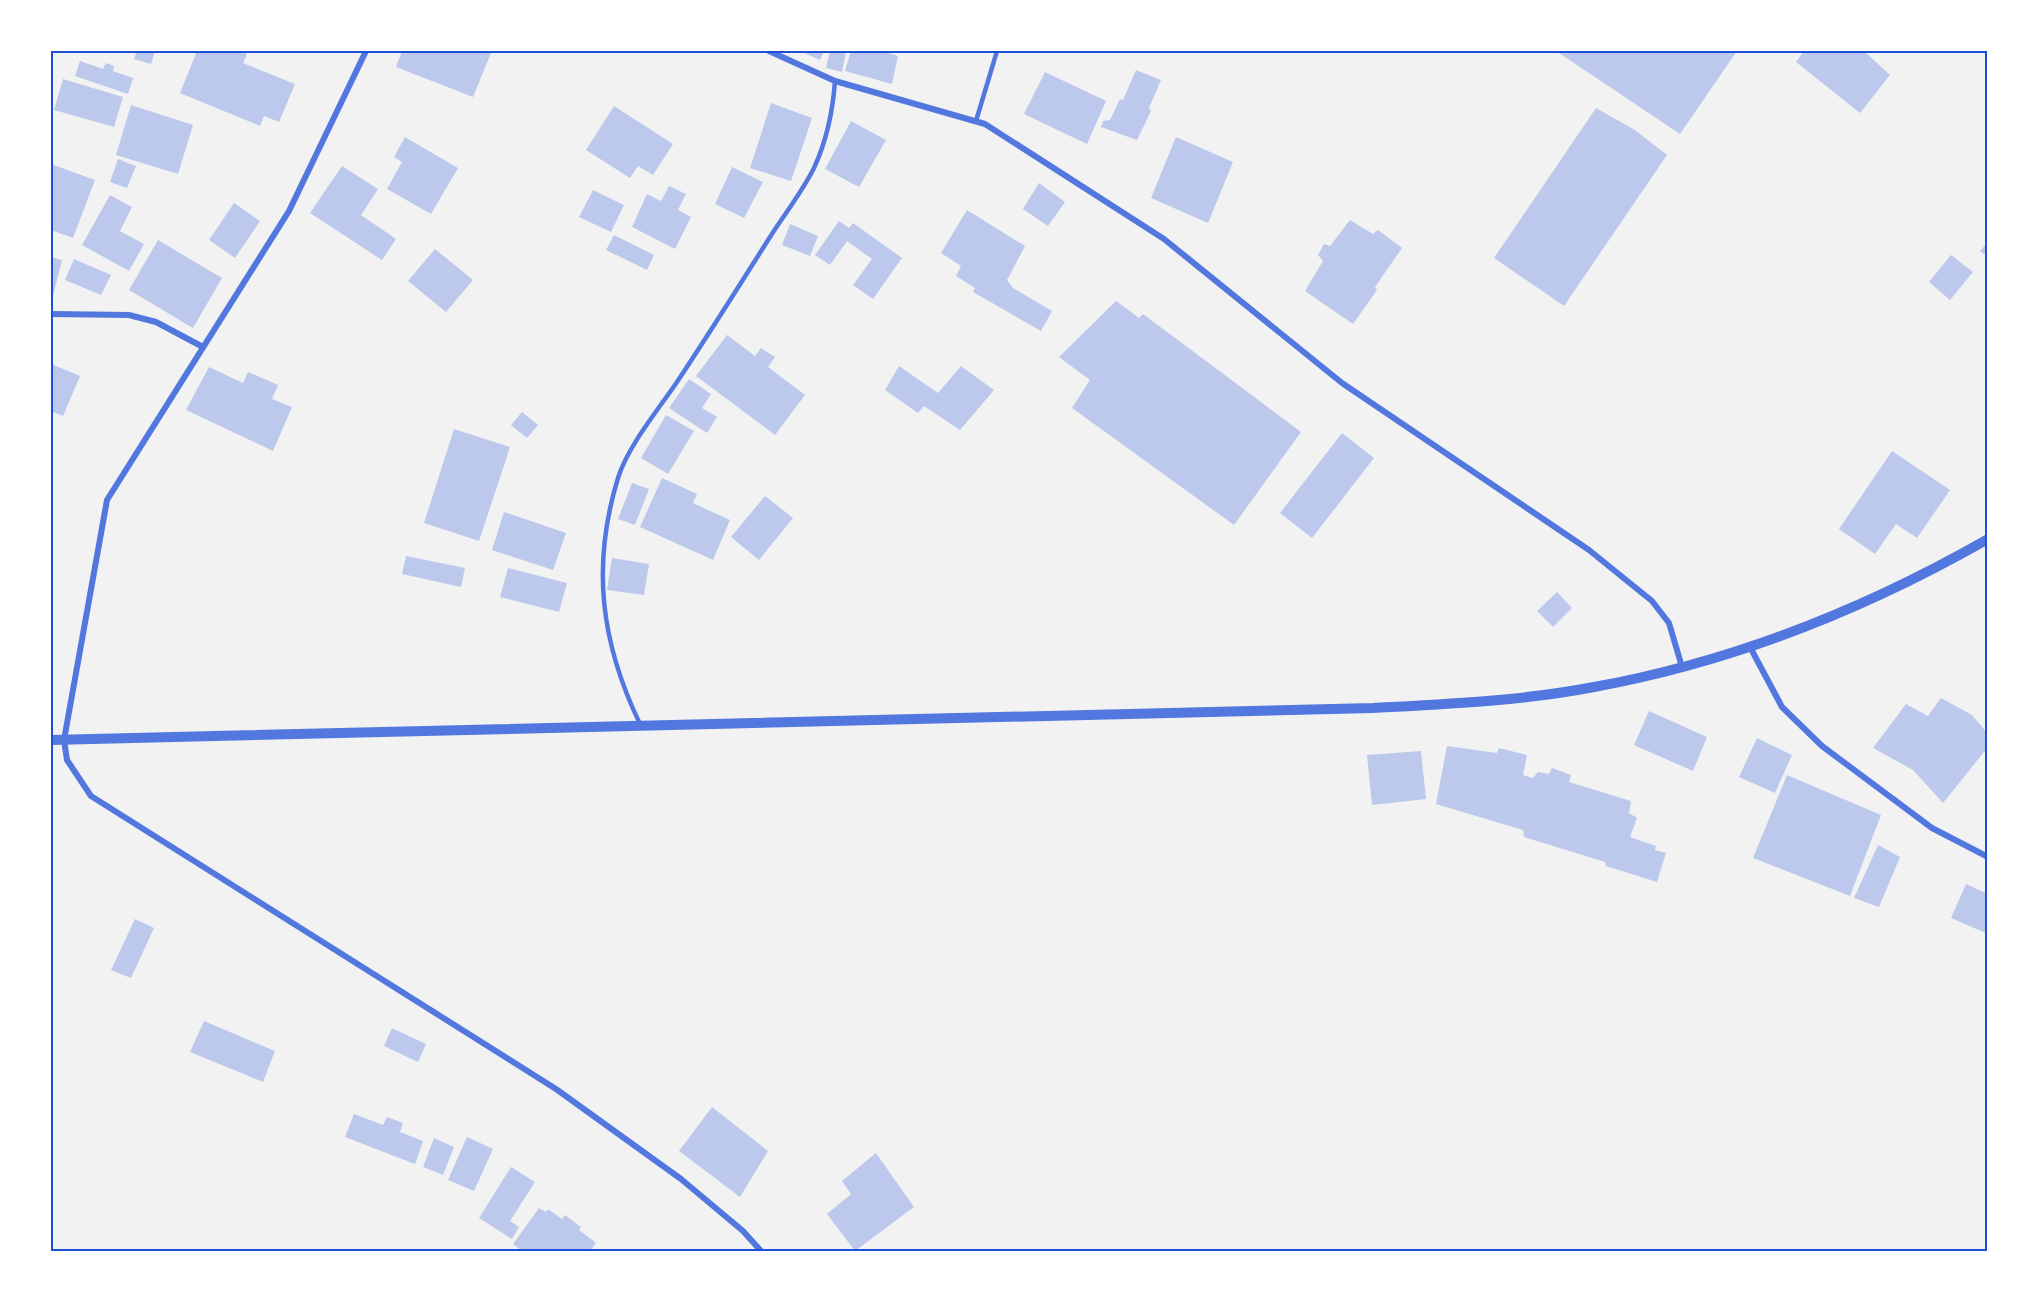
<svg xmlns="http://www.w3.org/2000/svg" width="2039" height="1302" font-family="Signika,sans-serif">
  <style>
    .building { fill: #bdc9ec }
    .lines { fill: none; stroke-linecap: round; stroke-linejoin: round }
    .service { stroke: #5277de; stroke-width: 4.5 }
    .minor { stroke: #5277de; stroke-width: 6 }
    .tertiary { stroke: #5277de; stroke-width: 10 }
    .neatline { fill: none; stroke: #1d4ed8; stroke-width: 2 }
  </style>
  <rect width="100%" height="100%" fill="#f2f2f2"/>
  <path class="building" d="M137,51H155L151,64L134,59Z
    M197,51H240L247,54L243,63L295,84L279,122L264,116L260,126L180,93Z
    M402,51H487L491,53L473,97L396,67Z
    M800,51H824L820,60Z
    M830,51H846L842,72L826,68Z
    M851,51H881L898,56L892,84L845,71Z
    M1556,51H1737L1680,134Z
    M1804,51H1864L1890,75L1860,113L1796,62Z
    M80,61L103,69L106,63L114,66L113,71L133,78L128,94L75,76Z
    M1136,70L1161,80L1149,108L1151,111L1137,140L1101,127L1103,121L1110,120L1120,99L1123,100Z
    M1045,72L1106,101L1087,144L1024,114Z
    M63,79L123,97L114,127L54,110Z
    M771,103L812,118L791,181L750,168Z
    M131,105L193,125L178,174L116,155Z
    M614,106L673,144L653,175L638,166L630,178L586,150Z
    M1596,108L1635,130L1667,155L1564,306L1494,258Z
    M851,121L886,140L859,187L825,169Z
    M405,137L458,168L431,214L387,189L402,162L394,157Z
    M1176,137L1233,162L1208,223L1151,198Z
    M118,159L136,166L127,188L110,182Z
    M51,164L95,180L73,238L51,230Z
    M342,166L378,189L361,215L396,239L382,260L310,213Z
    M732,167L763,182L744,218L715,204Z
    M1039,183L1065,202L1048,226L1023,209Z
    M669,186L686,194L678,210L691,217L675,249L632,227L647,194L661,201Z
    M593,190L624,205L611,232L579,217Z
    M110,195L132,207L120,231L144,244L129,271L82,245Z
    M234,203L260,221L235,258L209,240Z
    M967,210L1025,246L1007,280L1013,288L1052,311L1041,331L973,292L975,288L956,276L961,266L941,253Z
    M1350,220L1373,234L1378,230L1402,248L1375,287L1377,290L1353,324L1305,291L1323,261L1318,255L1324,244L1330,246Z
    M839,221L849,228L853,223L902,258L873,299L853,285L872,259L847,241L830,265L815,255Z
    M790,224L818,236L810,256L782,245Z
    M614,235L654,255L647,270L606,250Z
    M158,240L222,278L193,328L129,290Z
    M1988,242V257L1980,251Z
    M435,249L473,280L446,312L408,281Z
    M1951,255L1973,272L1950,300L1929,282Z
    M51,257L62,260L52,300H51Z
    M74,259L111,275L101,295L65,280Z
    M1116,301L1139,318L1143,314L1301,432L1234,525L1072,408L1090,380L1059,357Z
    M727,335L755,356L761,348L775,357L768,367L805,395L775,435L696,376Z
    M51,364L80,376L63,416L51,411Z
    M899,366L938,393L961,366L994,390L960,430L924,406L918,413L885,390Z
    M209,367L243,383L248,372L278,385L272,399L292,407L273,451L186,410Z
    M689,379L711,394L702,408L717,417L707,433L669,408Z
    M522,412L538,425L527,438L511,425Z
    M666,415L694,431L668,474L641,458Z
    M454,429L510,447L479,541L424,523Z
    M1342,433L1374,458L1312,538L1280,513Z
    M1892,451L1950,490L1917,538L1896,524L1875,554L1839,529Z
    M662,478L697,494L693,503L730,520L713,560L640,527Z
    M632,483L649,489L635,525L618,519Z
    M765,496L793,518L759,560L731,537Z
    M504,512L566,533L553,570L492,550Z
    M406,556L465,568L461,587L402,574Z
    M612,558L649,564L644,595L607,590Z
    M508,568L567,583L559,612L500,597Z
    M1557,592L1572,608L1553,627L1537,611Z
    M1941,698L1972,715L1988,734V747L1943,803L1913,770L1873,748L1906,704L1928,716Z
    M1649,711L1707,737L1693,771L1634,745Z
    M1757,738L1792,755L1775,793L1739,777Z
    M1447,746L1497,753L1499,748L1527,755L1523,775L1533,778L1538,772L1549,774L1552,768L1571,775L1569,782L1631,801L1629,813L1637,818L1630,837L1656,846L1655,850L1666,853L1657,882L1606,866L1605,862L1524,837L1523,830L1436,804Z
    M1421,751L1426,799L1372,805L1367,755Z
    M1787,775L1881,815L1850,896L1753,858Z
    M1878,845L1900,857L1879,907L1854,898Z
    M1966,884L1988,894V934L1951,918Z
    M135,919L154,928L131,978L111,970Z
    M204,1021L275,1051L263,1082L190,1052Z
    M392,1028L426,1044L418,1062L384,1046Z
    M712,1107L768,1151L740,1197L679,1151Z
    M354,1114L383,1125L387,1117L403,1123L400,1132L423,1141L415,1164L345,1137Z
    M467,1137L493,1149L474,1191L448,1180Z
    M434,1138L454,1147L443,1175L423,1167Z
    M876,1153L914,1207L855,1251L827,1214L851,1194L842,1181Z
    M511,1167L535,1182L510,1221L519,1227L512,1239L479,1218Z
    M539,1208L546,1212L548,1209L562,1219L565,1215L581,1227L579,1230L596,1243L590,1251H522L513,1244Z"/>
  <g class="lines">
    <path class="service" d="M976,121L997,51
      M640,724C601,643 591,566 618,478C628,446 658,410 677,382C709,334 739,286 770,237C784,215 802,192 814,168C826,142 833,109 835,81"/>
    <path class="minor" d="M366,51L289,211L107,500L64,740L67,760L91,796L556,1089L681,1179L743,1231L761,1251
      M769,51L835,81L985,124L1164,239L1342,383L1589,550L1652,601L1669,623L1682,667
      M51,314L129,315L156,322L203,347
      M1750,647L1782,707L1822,746L1932,828L1988,857"/>
    <path class="tertiary" d="M51,740L1373,708C1447,704 1521,701 1594,687C1732,662 1867,608 1988,539"/>
  </g>
  <rect width="2039" height="1302" fill="none" stroke="#ffffff" stroke-width="105"/>
  <rect x="52" y="52" width="1934" height="1198" class="neatline"/>
</svg>
